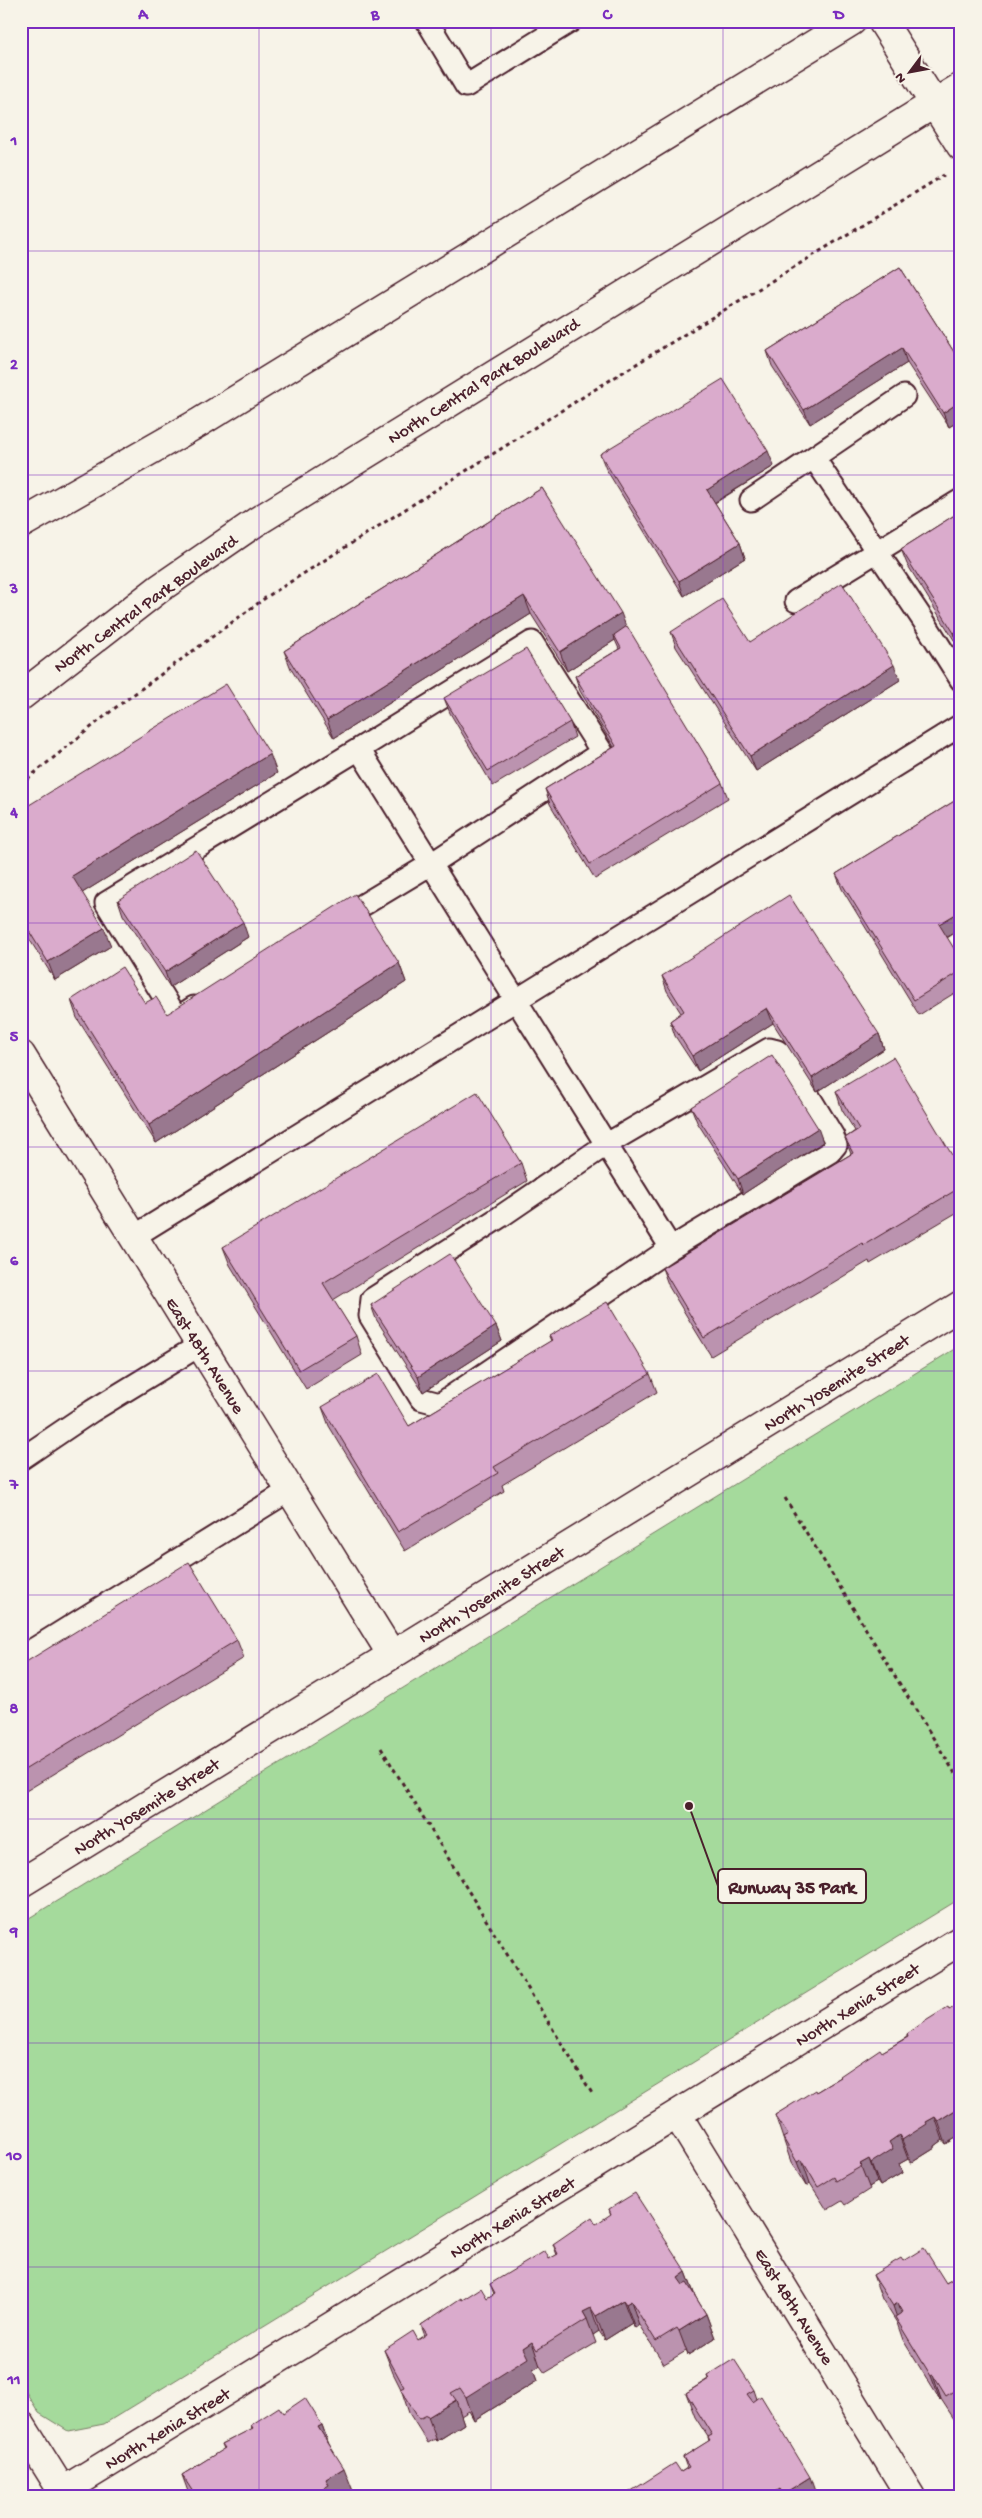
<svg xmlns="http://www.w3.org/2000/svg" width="982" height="2518" font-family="'Gochi Hand',sans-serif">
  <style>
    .green { fill: #a5da9c; stroke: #787c64 }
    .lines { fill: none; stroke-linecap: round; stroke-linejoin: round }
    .lane-casing { stroke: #4a1f2b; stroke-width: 25 }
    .street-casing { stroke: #4a1f2b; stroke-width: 31 }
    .secondary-casing { stroke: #4a1f2b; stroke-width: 31 }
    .path { stroke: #4a1f2b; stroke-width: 3; stroke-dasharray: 4 4; stroke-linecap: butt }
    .lane { stroke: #f7f3e8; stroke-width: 21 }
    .street { stroke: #f7f3e8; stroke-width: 28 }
    .secondary { stroke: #f7f3e8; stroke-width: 28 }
    .wall { fill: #bb93af; stroke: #4a1f2b }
    .shaded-wall { fill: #99788f; stroke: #4a1f2b }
    .building { fill: #daabcc; stroke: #4a1f2b }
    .grid { fill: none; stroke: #7b2cbf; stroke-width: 1; stroke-opacity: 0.55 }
    .labels { text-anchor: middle; stroke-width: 4; stroke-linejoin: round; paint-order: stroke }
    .street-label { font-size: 18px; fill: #4a1f2b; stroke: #f7f3e8 }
    .leader { fill: none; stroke: #4a1f2b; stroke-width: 2 }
    .callout-dot { fill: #4a1f2b; stroke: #f7f3e8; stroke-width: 2 }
    .callout { fill: #f7f3e8; stroke: #4a1f2b; stroke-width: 2 }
    .callout-label { font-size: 19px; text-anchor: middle; font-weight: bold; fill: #4a1f2b }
    .neatline { fill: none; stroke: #7b2cbf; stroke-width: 2 }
    .grid-label { font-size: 16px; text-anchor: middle; font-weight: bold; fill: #7b2cbf }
  </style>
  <rect width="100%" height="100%" fill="#f7f3e8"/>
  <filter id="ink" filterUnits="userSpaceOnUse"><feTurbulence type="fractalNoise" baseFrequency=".02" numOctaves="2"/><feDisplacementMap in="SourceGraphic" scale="10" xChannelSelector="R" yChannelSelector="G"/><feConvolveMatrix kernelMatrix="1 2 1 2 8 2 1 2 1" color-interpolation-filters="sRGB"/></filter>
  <g filter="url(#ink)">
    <path class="green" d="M961,1345V1898L104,2424L68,2431L39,2413L21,2384V1923Z"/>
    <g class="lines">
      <g class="lane-casing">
        <path id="lane" d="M427,21L466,86L571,21
          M814,458L925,623L961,680
          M751,500L904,396
          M796,601L961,500
          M338,920L431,864L602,752L532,642L359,749
          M194,1007L177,1018L106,903L359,749L671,1248
          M769,1049L777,1051L785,1057L833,1136L836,1145L830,1152L671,1248L440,1404L421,1399L370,1316L372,1299L500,1217L607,1144Z
          M133,1237L961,725
          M21,1459L92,1411L200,1345
          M21,1657L290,1490"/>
      </g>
      <g class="street-casing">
        <path id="street" d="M21,1055L392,1655
          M21,1883L961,1305
          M678,2116L911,2497
          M63,2491L961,1940"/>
      </g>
      <g class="secondary-casing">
        <path id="secondary" d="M882,21L961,146
          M21,524L200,422L852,21
          M21,696L160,588L256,522L961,87
          M21,2425L66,2497"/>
      </g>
      <path class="path" d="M21,784L115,708L268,596L594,390L944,175
        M785,1498L961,1783
        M381,1748L593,2095"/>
      <use href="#lane" class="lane"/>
      <use href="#street" class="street"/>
      <use href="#secondary" class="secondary"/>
    </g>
    <path class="wall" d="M900,267L961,363V420L949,427L907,363L810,424L772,366L767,351Z
      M600,454L774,466L715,503L740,543L745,558L684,596L606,469Z
      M542,488L626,627L722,783L728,798L595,879L550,804L545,789L614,747L580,691L575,676L619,649L615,640L567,671L531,614L334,738L291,669L284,651Z
      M961,511L959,648L907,564L901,549Z
      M671,632L750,642L900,680L756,771L676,647Z
      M444,698L570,722L575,737L493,786L450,713Z
      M277,773L82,893L111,946L55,980L21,926V810Z
      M961,797V929L947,938L961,960V989L919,1015L842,889L836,874Z
      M118,900L248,937L170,987L123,915Z
      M399,963L406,982L156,1143L77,1018L71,1000L167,1014Z
      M662,976L879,1034L884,1049L817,1092L773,1023L698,1071L675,1036L670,1021L681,1013L667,991Z
      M961,1029V1050L954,1033Z
      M836,1091L961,1170V1210L870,1264L869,1261L711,1356L669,1287L662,1268L851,1154L845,1138L855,1131L842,1110Z
      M691,1107L823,1142L743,1194L697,1122Z
      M521,1163L527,1181L333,1300L356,1336L362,1355L306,1389L230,1265L223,1247Z
      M371,1305L496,1326L502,1341L423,1392L376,1319Z
      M549,1336L650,1374L657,1392L502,1485L504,1491L405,1551L329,1426L322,1407L409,1426L551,1341Z
      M237,1640L244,1658L21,1794V1665Z
      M961,2003V2135L946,2144L943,2140L935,2146V2148L911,2163L908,2159L899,2164L902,2173L880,2186L877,2182L869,2187L870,2189L845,2205L842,2201L827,2210L810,2183L806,2186L791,2162L775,2115L816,2092L907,2037V2034Z
      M609,2209L686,2272L695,2296L706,2314L715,2338L688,2355L686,2351L664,2364L639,2325L635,2328L632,2323L605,2340L599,2331L593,2335L596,2343L545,2373L540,2366L533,2370L537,2381L474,2420L469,2411L461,2416L464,2424L437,2441L435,2439L428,2443L409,2413L401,2389L393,2373L384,2350L418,2340L425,2336L421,2325L462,2300L487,2298L494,2294L490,2284L549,2259L557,2255L553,2244L596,2224L611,2215Z
      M903,2261L946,2283L961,2274V2415L954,2419L941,2399L940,2400L903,2340L897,2323L882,2299L873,2275Z
      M707,2376L754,2390L757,2399L817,2497H626L625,2495L681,2472L687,2468L683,2457L709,2441L708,2437L695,2417L686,2393L708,2379Z
      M283,2413L322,2425L328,2442L353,2491L344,2497H190L182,2475L224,2449L222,2444L252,2429L251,2425Z"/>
    <path class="shaded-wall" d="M902,348L907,363L810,424L804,410Z
      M961,401V420L949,427L943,413Z
      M768,451L774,466L712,504L707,490Z
      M740,543L745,558L684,596L679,581Z
      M524,596L531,614L334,738L327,720Z
      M621,613L628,632L614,635L615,640L567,671L560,652Z
      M961,628V647L959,648L954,633Z
      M894,665L900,680L756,771L750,756Z
      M270,754L277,773L79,895L72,876Z
      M961,911V929L944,939L939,924Z
      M243,922L248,937L170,987L165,972Z
      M104,928L111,946L55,980L48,962Z
      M399,963L406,982L156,1143L149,1125Z
      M767,1008L773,1023L698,1071L692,1056Z
      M879,1034L884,1049L817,1092L812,1078Z
      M818,1128L823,1142L743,1194L738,1179Z
      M496,1326L502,1341L423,1392L418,1377Z
      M960,2107L961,2110V2135L946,2144L938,2121Z
      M935,2117L943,2140L935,2146V2148L911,2163L902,2140L926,2122Z
      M899,2135L908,2159L899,2164L902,2173L880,2186L871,2163L889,2142Z
      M869,2159L877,2182L869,2187L860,2164Z
      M802,2160L810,2183L806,2186L797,2162Z
      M686,2272L695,2296L687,2301L678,2278Z
      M623,2300L632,2323L605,2340L596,2316Z
      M631,2301L639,2325L635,2328L626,2304Z
      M898,2303L906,2327L899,2324L893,2306Z
      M591,2308L599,2331L593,2335L587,2319L583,2312Z
      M706,2314L715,2338L688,2355L679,2331Z
      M532,2342L540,2366L533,2370L537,2381L474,2420L466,2397L523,2348Z
      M933,2375L941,2399L940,2400L931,2376Z
      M456,2400L464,2424L437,2441L428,2417Z
      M322,2425L330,2448L318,2427Z
      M344,2468L353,2491L344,2497H310L326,2479Z
      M810,2477L817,2497H784L783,2494Z
      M780,2489L783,2497H768Z"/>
    <path class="building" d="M900,267L961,363V401L943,413L902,348L804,410L767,351Z
      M723,379L768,451L707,490L740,543L679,581L600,454Z
      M542,488L621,613L560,652L524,596L327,720L284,651Z
      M961,511V628L954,633L901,549Z
      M842,583L894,665L750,756L671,632L722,599L750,642Z
      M627,626L722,783L590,864L545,789L616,746L575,676L621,648L614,635Z
      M526,649L570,722L488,771L444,698Z
      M226,684L270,754L72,876L104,928L48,962L21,918V810Z
      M961,797V911L939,924L961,960V971L914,1000L836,874Z
      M196,850L243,922L165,972L118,900Z
      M355,894L399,963L149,1125L71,1000L122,967L145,1003L156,997L167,1014Z
      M789,895L879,1034L812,1078L767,1008L692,1056L670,1021L684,1011L662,976Z
      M961,1029V1043L954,1033Z
      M772,1055L818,1128L738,1179L691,1107Z
      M893,1057L961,1170V1187L864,1245L862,1243L704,1338L662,1268L853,1153L845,1138L859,1129L836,1091Z
      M477,1092L521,1163L323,1283L356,1336L299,1370L223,1247Z
      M450,1254L496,1326L418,1377L371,1305Z
      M607,1302L650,1374L494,1467L498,1473L398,1532L322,1407L378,1374L409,1426L552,1340L549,1336Z
      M189,1562L237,1640L21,1772V1665Z
      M961,2003V2098L956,2101L960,2107L938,2121L935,2117L926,2122L927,2124L902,2140L899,2135L889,2142L893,2149L871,2163L869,2159L860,2164L862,2166L836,2181L834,2177L818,2187L802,2160L797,2162L783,2138L788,2135L775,2115L815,2090L816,2092L841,2077L840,2076L880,2049L882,2052L908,2037L907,2034L924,2022L948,2007L949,2010Z
      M635,2193L686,2272L678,2278L683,2285L687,2283L706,2314L679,2331L677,2328L656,2341L631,2301L626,2304L623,2300L596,2316L591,2308L583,2312L587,2319L537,2350L532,2342L523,2348L528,2358L466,2397L460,2388L451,2393L456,2400L428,2417L427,2415L419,2419L400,2389L404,2387L384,2350L413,2331L418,2340L427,2334L421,2325L461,2298L462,2300L481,2288L487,2298L495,2293L490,2284L545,2251L549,2259L558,2254L553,2244L592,2217L596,2224L611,2214L609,2209Z
      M924,2248L946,2283L961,2274V2386L946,2396L933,2375L931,2376L895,2317L903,2312L898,2303L893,2306L873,2275L901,2258L903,2261Z
      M734,2359L754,2390L747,2394L753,2402L761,2396L810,2477L783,2494L780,2489L768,2497H626L625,2495L675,2463L681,2472L689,2467L683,2457L710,2440L708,2437L712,2435L686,2393L709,2379L707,2376Z
      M305,2398L322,2425L318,2427L344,2468L326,2479L329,2485L310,2497H191L189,2494L193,2492L182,2475L225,2448L222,2444L253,2428L251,2425L279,2407L283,2413Z"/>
  </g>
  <path class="grid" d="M259,21V2497M491,21V2497M723,21V2497M21,251H961M21,475H961M21,699H961M21,923H961M21,1147H961M21,1371H961M21,1595H961M21,1819H961M21,2043H961M21,2267H961"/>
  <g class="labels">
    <g class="street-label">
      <text transform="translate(483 380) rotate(-32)" y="6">North Central Park Boulevard</text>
      <text transform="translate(145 603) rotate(-36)" y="6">North Central Park Boulevard</text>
      <text transform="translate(206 1355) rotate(58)" y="6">East 48th Avenue</text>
      <text transform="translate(836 1382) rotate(-32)" y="6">North Yosemite Street</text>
      <text transform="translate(491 1594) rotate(-32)" y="6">North Yosemite Street</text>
      <text transform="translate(146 1806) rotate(-32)" y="6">North Yosemite Street</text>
      <text transform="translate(857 2004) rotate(-32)" y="6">North Xenia Street</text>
      <text transform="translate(512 2217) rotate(-31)" y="6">North Xenia Street</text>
      <text transform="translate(795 2306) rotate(58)" y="6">East 48th Avenue</text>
      <text transform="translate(167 2428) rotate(-31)" y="6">North Xenia Street</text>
    </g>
  </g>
  <path class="leader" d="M689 1806L718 1886"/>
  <circle class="callout-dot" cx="689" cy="1806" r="5"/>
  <rect class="callout" x="718" y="1869" width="148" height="34" rx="5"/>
  <g class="callout-label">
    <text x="792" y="1893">Runway 35 Park</text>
  </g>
  <rect width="982" height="2518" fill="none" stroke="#f7f3e8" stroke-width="55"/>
  <g transform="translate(910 72) rotate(238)" stroke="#f7f3e8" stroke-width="4" paint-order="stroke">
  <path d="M0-4L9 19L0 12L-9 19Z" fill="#4a1f2b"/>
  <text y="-8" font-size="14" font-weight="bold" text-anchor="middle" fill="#4a1f2b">N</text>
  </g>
  <rect x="28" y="28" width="926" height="2462" class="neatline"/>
  <g class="grid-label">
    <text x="143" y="19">A</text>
    <text x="375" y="19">B</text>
    <text x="607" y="19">C</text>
    <text x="839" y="19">D</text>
    <text x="14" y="145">1</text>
    <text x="14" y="369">2</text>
    <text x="14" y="593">3</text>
    <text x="14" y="817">4</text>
    <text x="14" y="1041">5</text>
    <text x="14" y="1265">6</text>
    <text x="14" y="1489">7</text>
    <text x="14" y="1713">8</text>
    <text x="14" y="1936">9</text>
    <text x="14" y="2160">10</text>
    <text x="14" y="2384">11</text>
  </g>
</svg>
